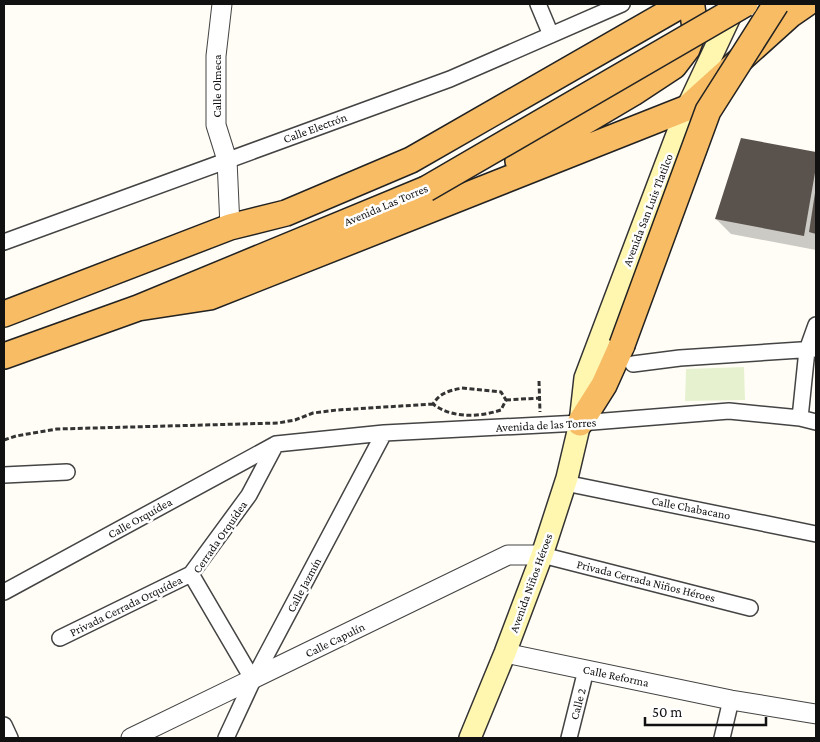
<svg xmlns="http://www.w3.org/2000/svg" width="820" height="742" font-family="'Crimson Pro',serif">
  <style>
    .pitch { fill: #e6f2cf }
    .shadow { fill: #0003 }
    .building { fill: #5a524d }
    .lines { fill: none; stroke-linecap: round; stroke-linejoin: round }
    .minor-casing { stroke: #444; stroke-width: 18 }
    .tertiary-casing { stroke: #444; stroke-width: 21 }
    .secondary-casing { stroke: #333; stroke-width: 24 }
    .trunk-casing { stroke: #222; stroke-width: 28 }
    .path { stroke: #333; stroke-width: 3; stroke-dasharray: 5 2.5; stroke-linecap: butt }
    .minor { stroke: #fff; stroke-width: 15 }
    .tertiary { stroke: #fff; stroke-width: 19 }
    .secondary { stroke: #fff6b0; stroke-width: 21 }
    .trunk { stroke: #f7bc64; stroke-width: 25 }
    .trunk-bridge-casing { stroke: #222; stroke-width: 28; stroke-linecap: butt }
    .trunk-bridge { stroke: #f7bc64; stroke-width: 25 }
    .labels { text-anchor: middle; stroke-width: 5; stroke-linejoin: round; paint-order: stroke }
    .street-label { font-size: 12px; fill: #111; stroke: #fff }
  </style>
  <rect width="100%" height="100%" fill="#fffdf5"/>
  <path class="pitch" d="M744,367L745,400L685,401L686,369Z"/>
  <path class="shadow" d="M742,139L816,153V250L731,234L716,219Z"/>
  <path class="building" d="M741,138L816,152V167L804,236L715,219Z
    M815,193H816V234L809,232Z"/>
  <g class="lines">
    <g class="minor-casing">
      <path id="minor" d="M538,4L551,35
        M4,242L450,79L622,4
        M633,364L680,358L816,349
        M800,418L807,350L816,325
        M4,475L67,472
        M565,483L816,534
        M542,555L750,608
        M191,574L253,680
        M4,592L276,444L384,433L580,423L729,411L800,418L816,422
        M60,638L191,574L249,495L276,444
        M4,725L10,738
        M226,738L253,680L384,433
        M569,738L586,670
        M722,738L731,700"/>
    </g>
    <g class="tertiary-casing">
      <path id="tertiary" d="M222,4L216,56V125L227,160L230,227
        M505,653L731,700L816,714
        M131,738L508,555H542"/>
    </g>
    <g class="secondary-casing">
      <path id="secondary" d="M470,738L505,653L542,555L567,478L580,423L585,378L687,108L735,6"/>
    </g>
    <g class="trunk-casing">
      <path id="trunk" d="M518,161L633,93L674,66L687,49L695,28L692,7L690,4
        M138,308L210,297L687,108L790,15L806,4
        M4,314L230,227L286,213L411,160L683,4
        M4,356L138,308L426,189
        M580,423L604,385L622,345"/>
    </g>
    <path class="path" d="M539,381L540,412
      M462,388L501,392L506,400L501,410C479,417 453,419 433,404C441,392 449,391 462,388Z
      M506,400L540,398
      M4,440L16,436L57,429L278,423L295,420L313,413L337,410L433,404"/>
    <use href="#minor" class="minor"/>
    <use href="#tertiary" class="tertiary"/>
    <use href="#secondary" class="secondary"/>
    <use href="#trunk" class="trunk"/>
    <g class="trunk-bridge-casing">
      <path id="trunk-bridge" d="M426,189L745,4
        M622,345L708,111L776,4"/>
    </g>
    <use href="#trunk-bridge" class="trunk-bridge"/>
  </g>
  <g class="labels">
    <g class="street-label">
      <text transform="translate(217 86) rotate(-90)" y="4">Calle Olmeca</text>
      <text transform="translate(315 128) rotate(-20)" y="4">Calle Electrón</text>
      <text transform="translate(386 205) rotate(-23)" y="4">Avenida Las Torres</text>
      <text transform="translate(648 210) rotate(-69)" y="4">Avenida San Luis Tlatilco</text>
      <text transform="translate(546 425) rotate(-3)" y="4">Avenida de las Torres</text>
      <text transform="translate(691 508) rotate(11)" y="4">Calle Chabacano</text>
      <text transform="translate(140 518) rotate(-29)" y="4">Calle Orquídea</text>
      <text transform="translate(220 537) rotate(-55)" y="4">Cerrada Orquídea</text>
      <text transform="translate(646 581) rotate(14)" y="4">Privada Cerrada Niños Héroes</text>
      <text transform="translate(531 583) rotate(-70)" y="4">Avenida Niños Héroes</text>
      <text transform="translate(304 585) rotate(-62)" y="4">Calle Jazmín</text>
      <text transform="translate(126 606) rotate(-26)" y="4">Privada Cerrada Orquídea</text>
      <text transform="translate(335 640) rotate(-26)" y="4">Calle Capulín</text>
      <text transform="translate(616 676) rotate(12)" y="4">Calle Reforma</text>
      <text transform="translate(578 704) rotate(-75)" y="4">Calle 2</text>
    </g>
  </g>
  <rect width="820" height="742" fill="none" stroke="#111111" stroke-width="10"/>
  <path d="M645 717v8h121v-8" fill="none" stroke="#111111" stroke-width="2.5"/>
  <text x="652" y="717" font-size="15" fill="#111111" stroke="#ffffff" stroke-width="4" paint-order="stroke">50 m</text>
</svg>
